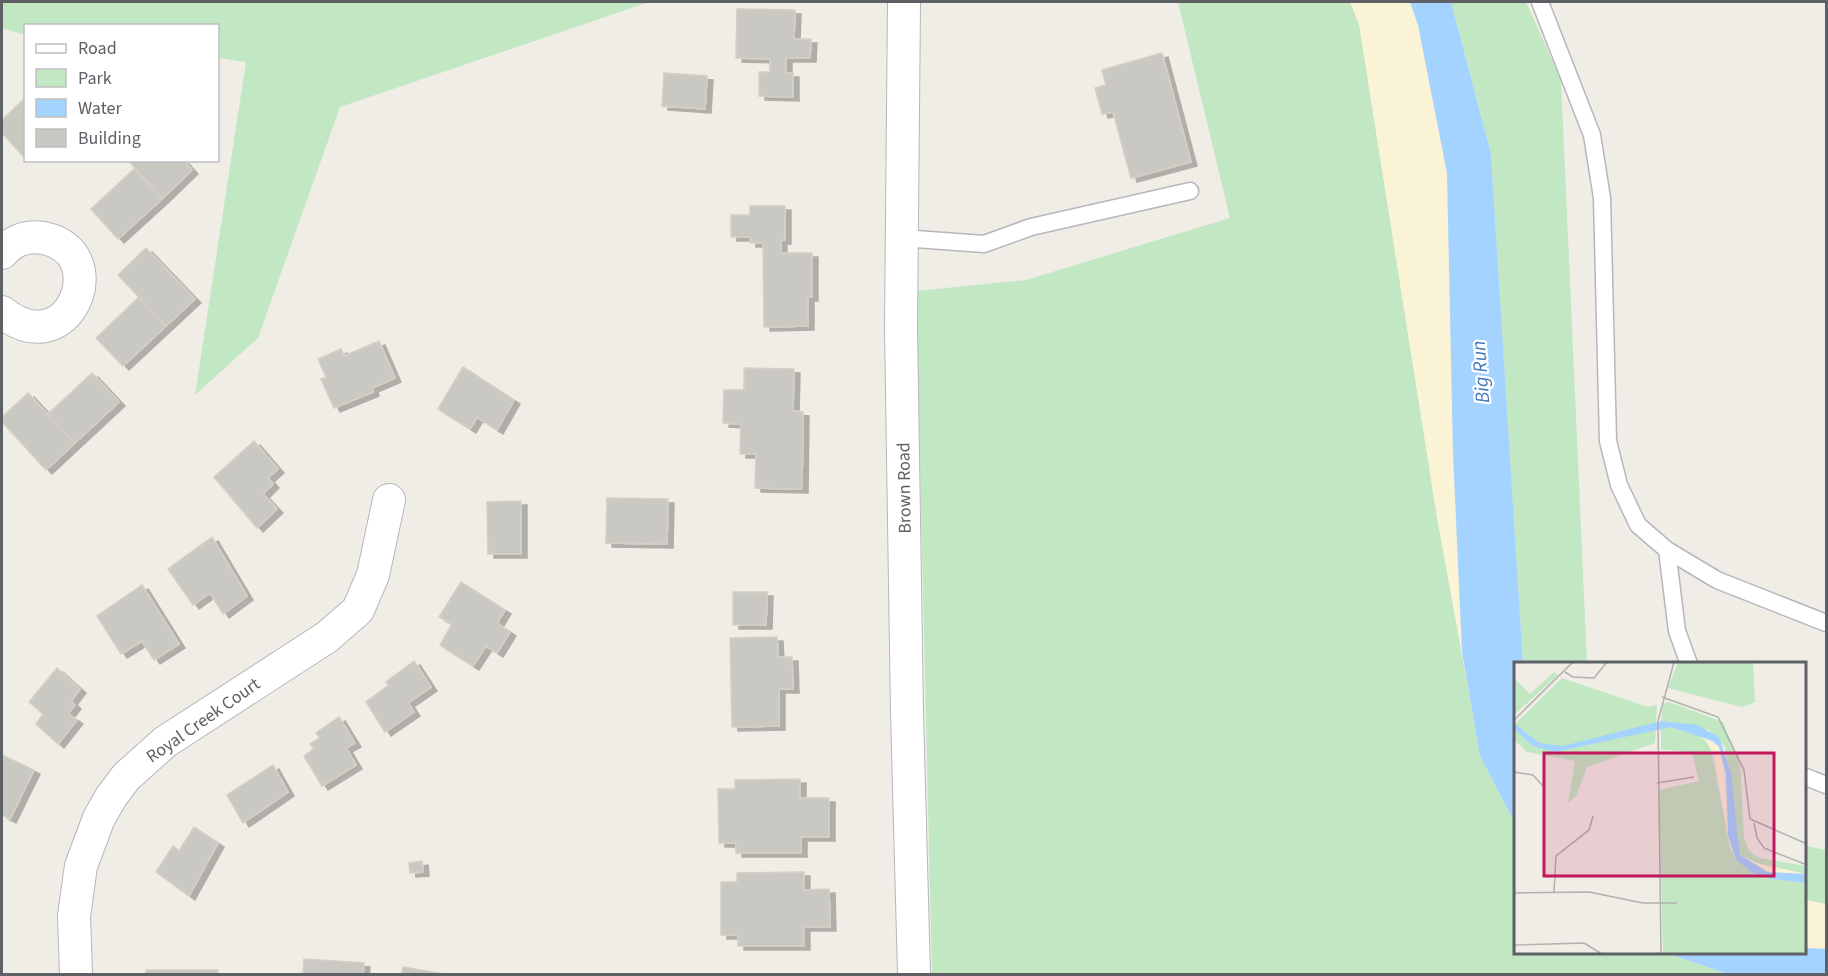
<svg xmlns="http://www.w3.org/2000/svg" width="1828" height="976" font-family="'Source Sans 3',sans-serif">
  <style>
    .green { fill: #c1e7c3 }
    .sand { fill: #faf3d5 }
    .water { fill: #a5d3ff }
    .building { fill: #cac8c2; stroke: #d4cfc3; stroke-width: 1.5; filter: url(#shadow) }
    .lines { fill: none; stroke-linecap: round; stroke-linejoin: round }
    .service-casing { stroke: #b5b7bc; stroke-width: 19 }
    .minor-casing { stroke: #b5b7bc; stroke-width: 34 }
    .service { stroke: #fff; stroke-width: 16 }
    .minor { stroke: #fff; stroke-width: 32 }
    .labels { text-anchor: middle; stroke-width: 4.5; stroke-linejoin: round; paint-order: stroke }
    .street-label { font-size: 18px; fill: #5d6065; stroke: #fff }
    .water-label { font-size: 20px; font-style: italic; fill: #4378bb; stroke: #fff }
    .inset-road { fill: none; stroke: #b1b1ae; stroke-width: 1.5 }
    .view { fill: #c2185b; fill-opacity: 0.15; stroke: #c2185b; stroke-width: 3 }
    .inset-edge { fill: none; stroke: #5d6065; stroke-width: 3 }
  </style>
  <defs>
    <filter id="shadow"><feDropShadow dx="6" dy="4" stdDeviation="0" flood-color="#0004"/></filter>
  </defs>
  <rect width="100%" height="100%" fill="#efede5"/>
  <path class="green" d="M2,2H649L340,107L258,338L195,395L246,62L218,58V26H26L25,35L2,28Z
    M1178,2H1350L1359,24L1437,517L1480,756L1516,825V954H1669L1728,974H932L916,291L1026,280L1230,218Z
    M1451,2H1526L1561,80L1587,664H1523L1491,154Z
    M1806,846L1826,850V904L1806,900Z"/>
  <path class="sand" d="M1350,2H1410L1418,25L1447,173L1453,453L1462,652L1437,517L1359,24Z
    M1806,900L1826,904V949L1806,948Z"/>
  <path class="water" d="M1410,2H1451L1491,154L1523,664H1516V825L1480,756L1462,652L1453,453L1447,173L1418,25Z
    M1806,948L1826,949V974H1728L1669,954H1806Z"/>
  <path class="building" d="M737,9L795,10L794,39H811L810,58H786V73H793V97L759,96V72H770V59L736,58Z
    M1162,53L1191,162L1131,178L1113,112L1102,114L1095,88L1106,85L1102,70Z
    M664,73L707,76L705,109L662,106Z
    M26,97V154L23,156L2,133V120Z
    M128,160H183L192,170L162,199Z
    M134,169L162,199L118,239L91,209Z
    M750,206H785V240H781V253H812V297H808V326L764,327L763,243H750V237H731V215H750Z
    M146,248L195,299L166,326L118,275Z
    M139,297L166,326L123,366L96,338Z
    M379,341L395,378L372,388L373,392L334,408L321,379L326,377L318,359L341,349L344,356Z
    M463,367L514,400L497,430L477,417L470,429L438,409Z
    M744,368L794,369L793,411L803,412L802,489L755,488L756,454H740L741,424L723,423L724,390H744Z
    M92,373L119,402L75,443L48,414Z
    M28,393L75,443L46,470L2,422V417Z
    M254,441L278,469L268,478L273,484L263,494L277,509L257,528L214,477Z
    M607,498L668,499L667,544L606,543Z
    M521,501V554H488L487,502Z
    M212,537L247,596L223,614L210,593L193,605L168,569Z
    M461,582L505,610L497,623L510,632L497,653L486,646L473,666L440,645L452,624L439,617Z
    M142,585L179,644L154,660L142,641L121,654L97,616Z
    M733,592H767L766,625H733Z
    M777,637L778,657H792L793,689H779V726L732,727L730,638Z
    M414,661L431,687L408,703L414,712L385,732L366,702L389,685L386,682Z
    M57,668L80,689L71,701L75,705L68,714L77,720L58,744L36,724L43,714L29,702Z
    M339,717L355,743L346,748L356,765L322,786L304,756L314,749L310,744L320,738L316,733Z
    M2,755L34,770L10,819L2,815Z
    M273,765L288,792L243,823L227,795Z
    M800,779V798H829V837H801V853H736V843H719L718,789H735V780Z
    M194,827L218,843L189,896L156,872L173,846L179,851Z
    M422,861L423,872L410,873L409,863Z
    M804,872V890L829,889L830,927H804V946H738V935H721V882H737V873Z
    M304,959L364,963L363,974H303Z
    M403,967L444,974H402Z
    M146,970H218V974H146Z"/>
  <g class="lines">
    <g class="service-casing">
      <path id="service" d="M1540,2L1592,135L1602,198L1608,441L1619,485L1638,525L1667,550L1717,580L1826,623
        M902,238L984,244L1031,227L1190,191
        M1667,550L1677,631L1689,664
        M1806,777L1826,785"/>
    </g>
    <g class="minor-casing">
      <path id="minor" d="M904,2L901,327L907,712L914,974
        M2,253C12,241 27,235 43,238C115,251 70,367 2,312
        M76,974L74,916L81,866L99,818L111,797L126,777L165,742L327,637L358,610L373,575L389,500"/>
    </g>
    <use href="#service" class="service"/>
    <use href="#minor" class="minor"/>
  </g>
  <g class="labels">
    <g class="street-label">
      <text transform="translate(904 488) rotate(-91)" y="6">Brown Road</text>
      <text transform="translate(203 720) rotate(-35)" y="6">Royal Creek Court</text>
    </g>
    <g class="water-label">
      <text transform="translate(1480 372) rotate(-94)" y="7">Big Run</text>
    </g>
  </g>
  <g transform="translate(1514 662)">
    <rect width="292" height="292" fill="#efede5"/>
    <path d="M164,0H239L241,40L228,45L154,26ZM40,10L44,13L0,53V16L16,32ZM48,16L134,45L143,43L141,81L73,105L62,134L54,141L61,99L13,90L0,77V63ZM155,40L209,60L226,101L230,176L235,189L245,196L292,204V212L246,202L226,193L211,85L195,68L147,59L149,42ZM157,65L175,68L196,81L216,186L222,198L256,217L292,221V292H149L145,128L185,119L178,91L147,87V66Z" fill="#c1e7c3"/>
    <path d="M189,75L205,85L208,95L214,173L201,94ZM233,198L246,202L287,211L254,210Z" fill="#faf3d5"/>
    <path d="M147,59L183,63L205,75L217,111L226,193L254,210L292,212V221L257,217L239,211L222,198L214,173L212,113L205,85L199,79L157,65L41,90L19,84L0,67V61L25,81L49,84Z" fill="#a5d3ff"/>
    <path class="inset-road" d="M51,10L59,15L80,16L93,0M148,35L204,55L230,108L236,157L293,182M0,58L59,0M0,110L19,113L29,124M143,121L180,115M240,161L243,176L250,186L293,203M40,230L42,194L75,168L79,154M0,231L75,230L129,241H163M0,283L70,281L88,292M147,292L144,59L160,0"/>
    <path class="view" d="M30,91H260V214H30Z"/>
    <rect width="292" height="292" class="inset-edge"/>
  </g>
  <rect width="1828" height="976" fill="none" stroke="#5d6065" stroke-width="6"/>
  <rect x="24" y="24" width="195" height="138" fill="#ffffff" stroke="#bebfc1" stroke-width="1.5"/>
  <rect x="36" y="44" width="30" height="9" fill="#ffffff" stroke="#bebfc1" stroke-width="1.5"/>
  <text x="78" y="54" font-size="18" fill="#5d6065">Road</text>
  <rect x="36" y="69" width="30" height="18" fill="#c1e7c3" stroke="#bebfc1" stroke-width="1.5"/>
  <text x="78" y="84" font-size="18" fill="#5d6065">Park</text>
  <rect x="36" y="99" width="30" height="18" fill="#a5d3ff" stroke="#bebfc1" stroke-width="1.5"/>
  <text x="78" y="114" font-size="18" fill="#5d6065">Water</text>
  <rect x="36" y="129" width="30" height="18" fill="#cac8c2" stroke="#bebfc1" stroke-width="1.5"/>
  <text x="78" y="144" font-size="18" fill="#5d6065">Building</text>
</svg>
